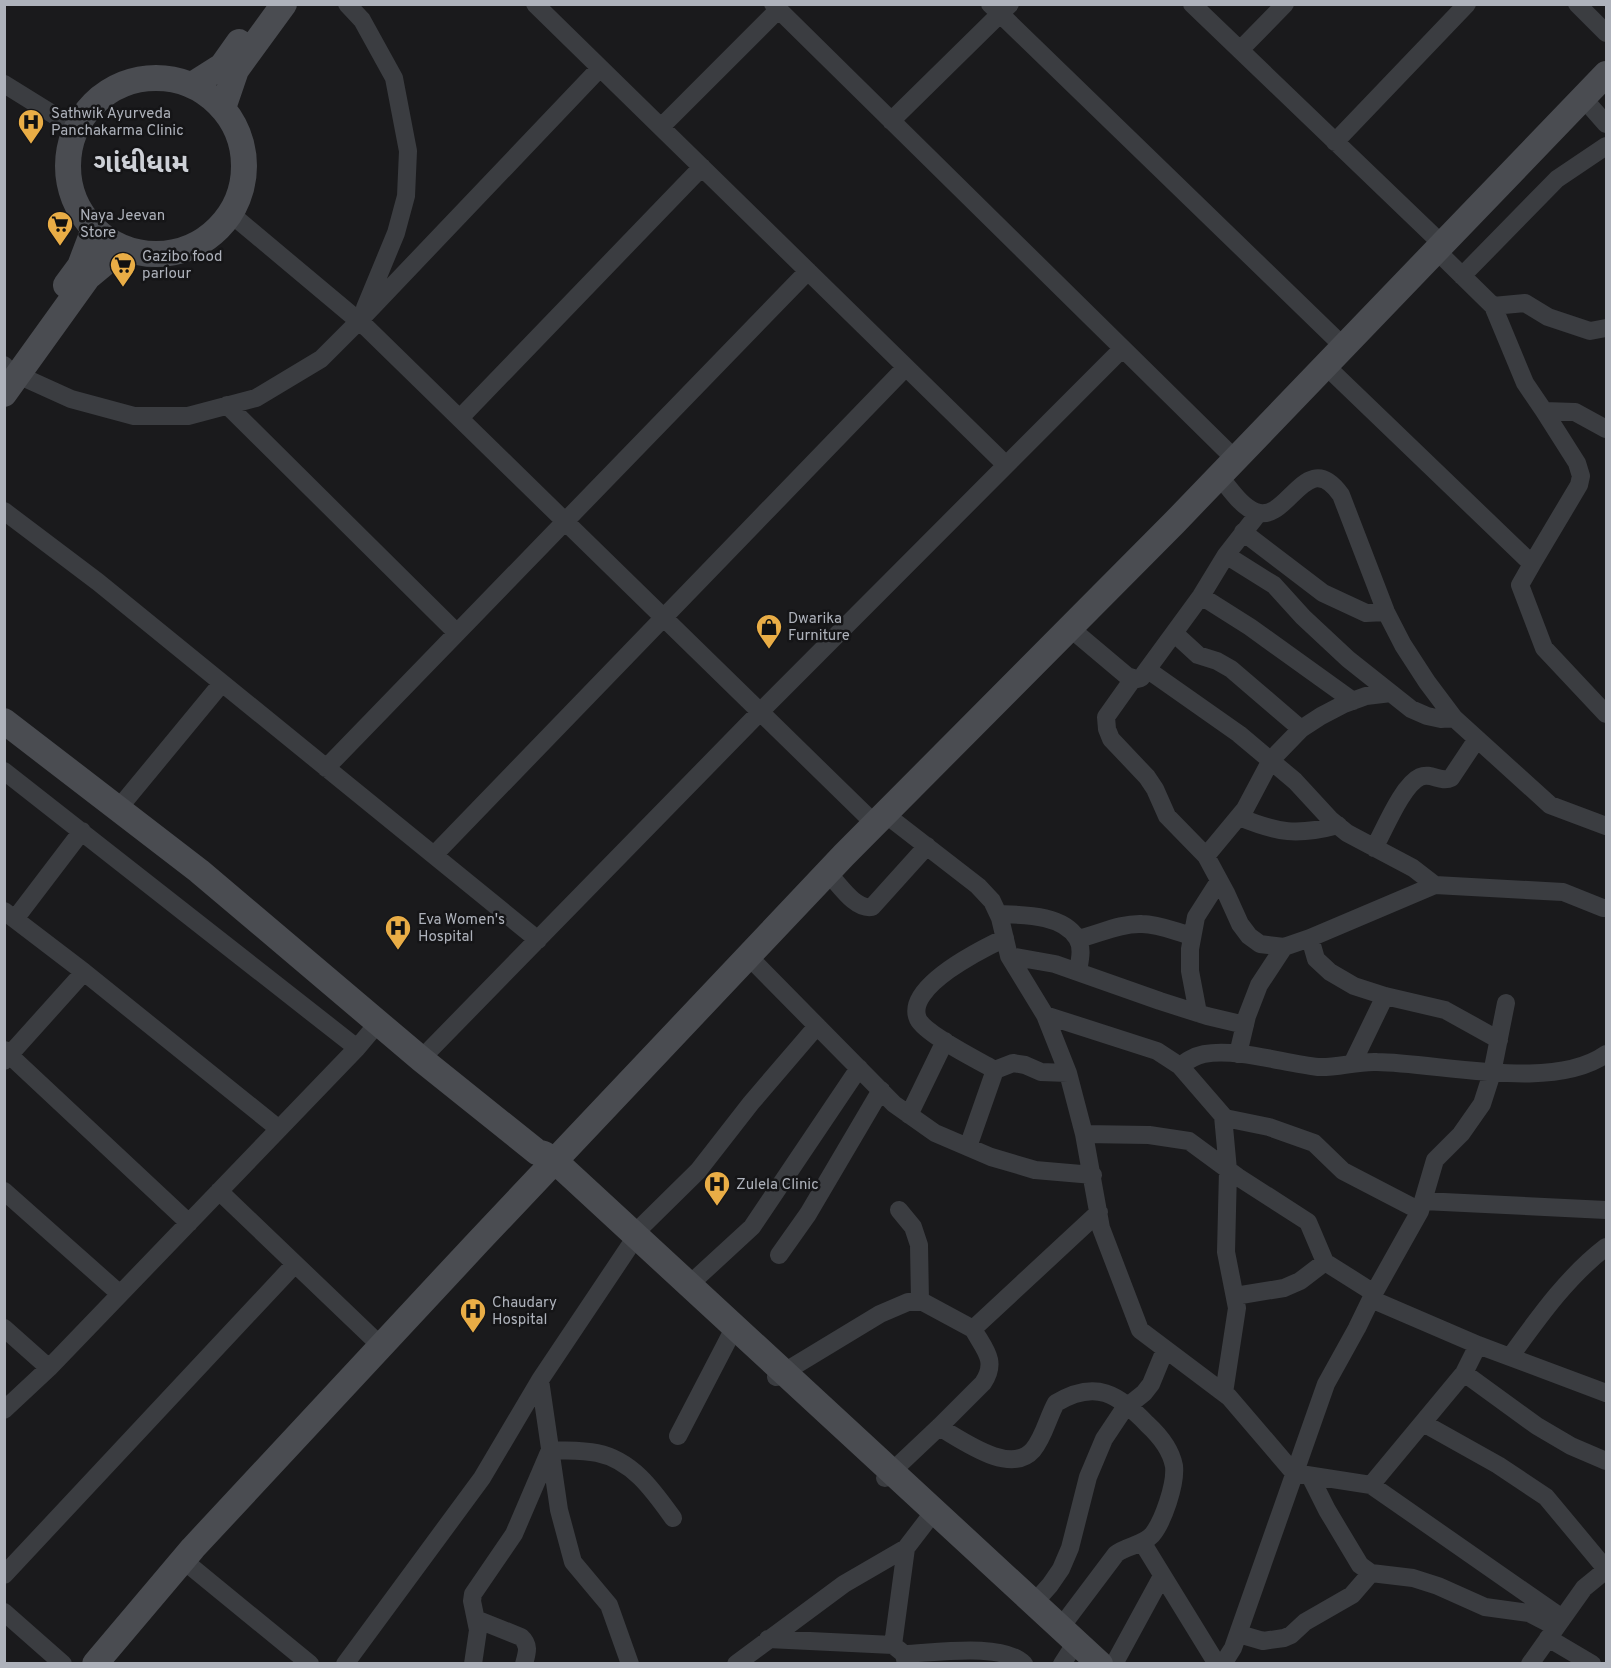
<svg xmlns="http://www.w3.org/2000/svg" width="1611" height="1668" font-family="Overpass,'Noto Sans Gujarati',sans-serif">
  <style>
    .lines { fill: none; stroke-linecap: round; stroke-linejoin: round }
    .street { stroke: #3b3d41; stroke-width: 18 }
    .secondary { stroke: #4a4c51; stroke-width: 26 }
    .labels { text-anchor: middle; stroke-width: 5; stroke-linejoin: round; paint-order: stroke }
    .poi-label { font-size: 15px; fill: #aeb2bb; stroke: #151517; text-anchor: start }
    .town-label { font-size: 27px; font-weight: bold; fill: #ced1d7; stroke: #151517 }
  </style>
  <rect width="100%" height="100%" fill="#1a1a1c"/>
  <g class="lines">
    <path class="street" d="M347,4L362,20L394,78L408,151L406,196L396,233L365,308
      M535,4L1006,465
      M773,4L1235,459
      M990,4L1344,347
      M1192,4L1443,245
      M1577,4L1606,33
      M1240,50L1285,4
      M4,84L75,128
      M1584,99L1606,124
      M891,121L1010,4
      M661,127L778,10
      M1335,142L1467,4
      M231,214L367,328L875,824
      M1437,251L1493,306L1525,303L1548,317L1590,331L1606,328
      M1462,276L1557,179L1606,146
      M1493,306L1525,383L1544,411L1575,412L1606,429
      M4,365L7,368
      M1326,366L1532,564L1520,585L1544,648L1606,714
      M18,375L71,399L134,416H188L256,398L321,359L359,321L600,68
      M227,405L457,633
      M460,418L702,167
      M1219,476C1229,487 1241,507 1256,512C1288,524 1306,445 1341,495L1386,612L1403,645L1427,682L1454,718L1550,805L1606,826
      M4,511L98,582L538,940
      M1243,532L1323,593L1366,613L1386,612
      M1226,555L1274,585L1303,617L1348,659L1411,709L1427,716L1441,719L1454,718
      M1532,564L1579,485L1581,476L1577,463L1544,411
      M1201,596L1250,627L1353,701
      M1070,628L1127,676L1137,679L1141,678L1201,596L1226,555L1258,514
      M1174,633L1198,655L1217,661L1231,669L1301,729
      M1148,670L1239,734L1295,781L1331,820L1347,833L1413,868L1435,885
      M1133,679L1106,717L1107,729L1111,739L1147,777L1155,789L1167,816L1206,856L1226,893L1240,924L1249,936L1260,944L1284,947L1310,938L1435,885L1563,892L1603,908H1606
      M326,768L808,271
      M4,771L357,1048
      M118,809L222,683
      M885,814L978,886L992,901L1000,918L1009,956L1045,1015L1157,1051L1180,1066L1225,1118L1269,1127L1314,1143L1343,1171L1420,1211
      M1239,817C1278,833 1297,836 1338,825
      M1374,848C1384,831 1402,785 1420,777C1431,772 1441,783 1451,778L1477,739
      M434,855L906,367
      M1206,856L1245,809L1271,760L1301,729L1321,716L1344,704L1366,696L1391,693
      M828,873C839,884 855,910 872,907L927,846
      M4,911L84,972L279,1129
      M998,914C1023,915 1062,914 1077,938C1083,947 1080,960 1078,971
      M15,919L82,831
      M1310,938L1316,959L1330,972L1354,986L1385,996L1445,1010L1499,1040
      M1078,939C1099,934 1121,923 1142,924C1159,924 1176,932 1192,936
      M1009,956L1055,964L1160,1001L1207,1016L1245,1025
      M749,957L894,1104L935,1133L991,1157L1035,1170L1093,1175
      M1198,1013L1190,971V949L1196,917L1219,881
      M1045,1015L1068,1073L1084,1134L1101,1228L1140,1330L1229,1397L1294,1473L1371,1485L1562,1618
      M4,1050L189,1223
      M1238,1054L1247,1016L1259,985L1284,947
      M421,1059L760,712L1122,349
      M4,1061L84,972
      M1353,1062L1385,996
      M1180,1066C1187,1061 1194,1056 1204,1054C1237,1048 1283,1063 1318,1067C1337,1068 1357,1061 1377,1062C1441,1063 1552,1092 1606,1054
      M995,1070C979,1061 925,1034 918,1019C904,987 984,948 1005,938
      M909,1115L945,1041
      M1223,1116L1228,1170L1226,1252L1237,1308L1224,1393
      M1084,1134L1149,1135L1189,1141L1238,1177L1308,1222L1325,1262L1374,1293
      M968,1147L995,1070L1013,1063L1025,1065L1041,1072L1068,1073
      M4,1191L120,1294
      M219,1191L381,1346
      M1423,1201L1606,1210
      M899,1210L913,1227L919,1245L920,1301
      M634,1234L698,1171L751,1103L817,1026
      M779,1255L808,1214L881,1090
      M689,1285L752,1227L859,1068
      M1235,1296L1284,1288L1300,1281L1325,1262
      M1371,1299L1478,1345L1606,1393
      M4,1328L49,1368
      M1510,1357C1539,1317 1567,1277 1606,1247
      M1464,1373L1537,1426L1571,1446L1606,1461
      M776,1377L880,1314L908,1302H923L973,1329
      M4,1410L49,1368L357,1048L378,1023
      M1423,1423L1498,1465L1546,1497L1606,1569
      M939,1427C962,1440 1010,1476 1033,1450C1044,1437 1048,1417 1056,1403C1096,1379 1118,1394 1147,1424C1159,1435 1171,1450 1174,1466C1176,1484 1163,1522 1152,1535C1143,1545 1126,1546 1116,1554L1061,1627
      M678,1436L730,1336
      M1310,1476L1327,1510L1360,1565L1371,1573L1413,1578L1438,1586L1485,1607L1529,1613L1556,1627
      M885,1478L939,1427L983,1383C998,1361 984,1349 973,1329L1099,1212
      M1371,1485L1464,1373L1478,1345
      M1142,1542L1217,1664
      M183,1560L310,1664
      M4,1575L295,1264
      M1034,1603L1050,1585L1061,1569L1070,1548L1088,1477L1104,1439L1124,1409L1144,1393L1151,1384L1165,1350
      M4,1612L63,1664
      M476,1619L521,1637C530,1645 527,1653 524,1664
      M1239,1634L1263,1641L1284,1638L1291,1635L1305,1622L1352,1595L1371,1573
      M1548,1638L1592,1664
      M768,1639L893,1645L904,1654L906,1664
      M893,1645L906,1548
      M904,1654C934,1653 1003,1642 1024,1664
      M345,1664L482,1478L540,1380
      M473,1664L478,1630L472,1601L473,1594L514,1534L550,1450C565,1451 582,1450 597,1453C632,1460 653,1490 673,1518
      M630,1664L609,1605L573,1562L559,1510L540,1380L631,1244
      M736,1664L844,1584L906,1548L929,1518
      M1062,1664L1071,1650
      M1114,1664L1162,1576
      M1223,1664L1233,1648L1326,1384L1357,1328L1374,1293L1420,1211L1435,1160L1461,1134L1482,1104L1492,1073L1506,1003
      M1530,1664L1584,1588L1606,1570"/>
    <path class="secondary" d="M68 166a88 88 0 1 1 176 0a88 88 0 1 1-176 0Z
      M192,85L222,66L239,42
      M223,108L236,70L284,4
      M66,285L80,266L94,229
      M4,394L88,277L123,248
      M4,721L199,871L421,1059L537,1152L544,1154L555,1161L1100,1664
      M95,1664L193,1548L478,1242L844,855L1174,523L1606,74"/>
  </g>
  <defs>
    <g id="hospital-pin" transform="scale(1.35)"><path d="M0 17L-7.5 6A9.5 9.5 0 1 1 7.5 6Z" fill="#e9ad46" stroke="#151517"/><path d="M-5-5h3v3.5h4V-5h3V5h-3V1.5h-4V5h-3Z" fill="#111"/></g>
    <g id="supermarket-pin" transform="scale(1.35)"><path d="M0 17L-7.5 6A9.5 9.5 0 1 1 7.5 6Z" fill="#e9ad46" stroke="#151517"/><path d="M-6-5.5h2.5l.6 2H6L4.5 2H-2.5L-4.4-4H-6ZM-1.5 3.2a1.3 1.3 0 1 0 .1 0ZM3 3.2a1.3 1.3 0 1 0 .1 0Z" fill="#111"/></g>
    <g id="shop-pin" transform="scale(1.35)"><path d="M0 17L-7.5 6A9.5 9.5 0 1 1 7.5 6Z" fill="#e9ad46" stroke="#151517"/><path d="M-5-2.5h2.3a2.7 3.5 0 0 1 5.4 0H5L5.5 6h-11ZM-1.5-2.5h3a1.5 2.3 0 0 0-3 0Z" fill="#111"/></g>
  </defs>
  <g fill-rule="evenodd">
    <use href="#hospital-pin" x="31" y="122"/>
    <use href="#supermarket-pin" x="60" y="224"/>
    <use href="#supermarket-pin" x="123" y="265"/>
    <use href="#shop-pin" x="769" y="627"/>
    <use href="#hospital-pin" x="398" y="928"/>
    <use href="#hospital-pin" x="717" y="1184"/>
    <use href="#hospital-pin" x="473" y="1311"/>
  </g>
  <g class="labels">
    <g class="poi-label">
      <text x="51" y="118">Sathwik Ayurveda<tspan x="51" dy="17">Panchakarma Clinic</tspan></text>
      <text x="80" y="220">Naya Jeevan<tspan x="80" dy="17">Store</tspan></text>
      <text x="142" y="261">Gazibo food<tspan x="142" dy="17">parlour</tspan></text>
      <text x="788" y="623">Dwarika<tspan x="788" dy="17">Furniture</tspan></text>
      <text x="418" y="924">Eva Women's<tspan x="418" dy="17">Hospital</tspan></text>
      <text x="736" y="1189">Zulela Clinic</text>
      <text x="492" y="1307">Chaudary<tspan x="492" dy="17">Hospital</tspan></text>
    </g>
    <g class="town-label">
      <text x="141" y="172">ગાંધીધામ</text>
    </g>
  </g>
  <rect width="1611" height="1668" fill="none" stroke="#aeb2bb" stroke-width="12"/>
</svg>
